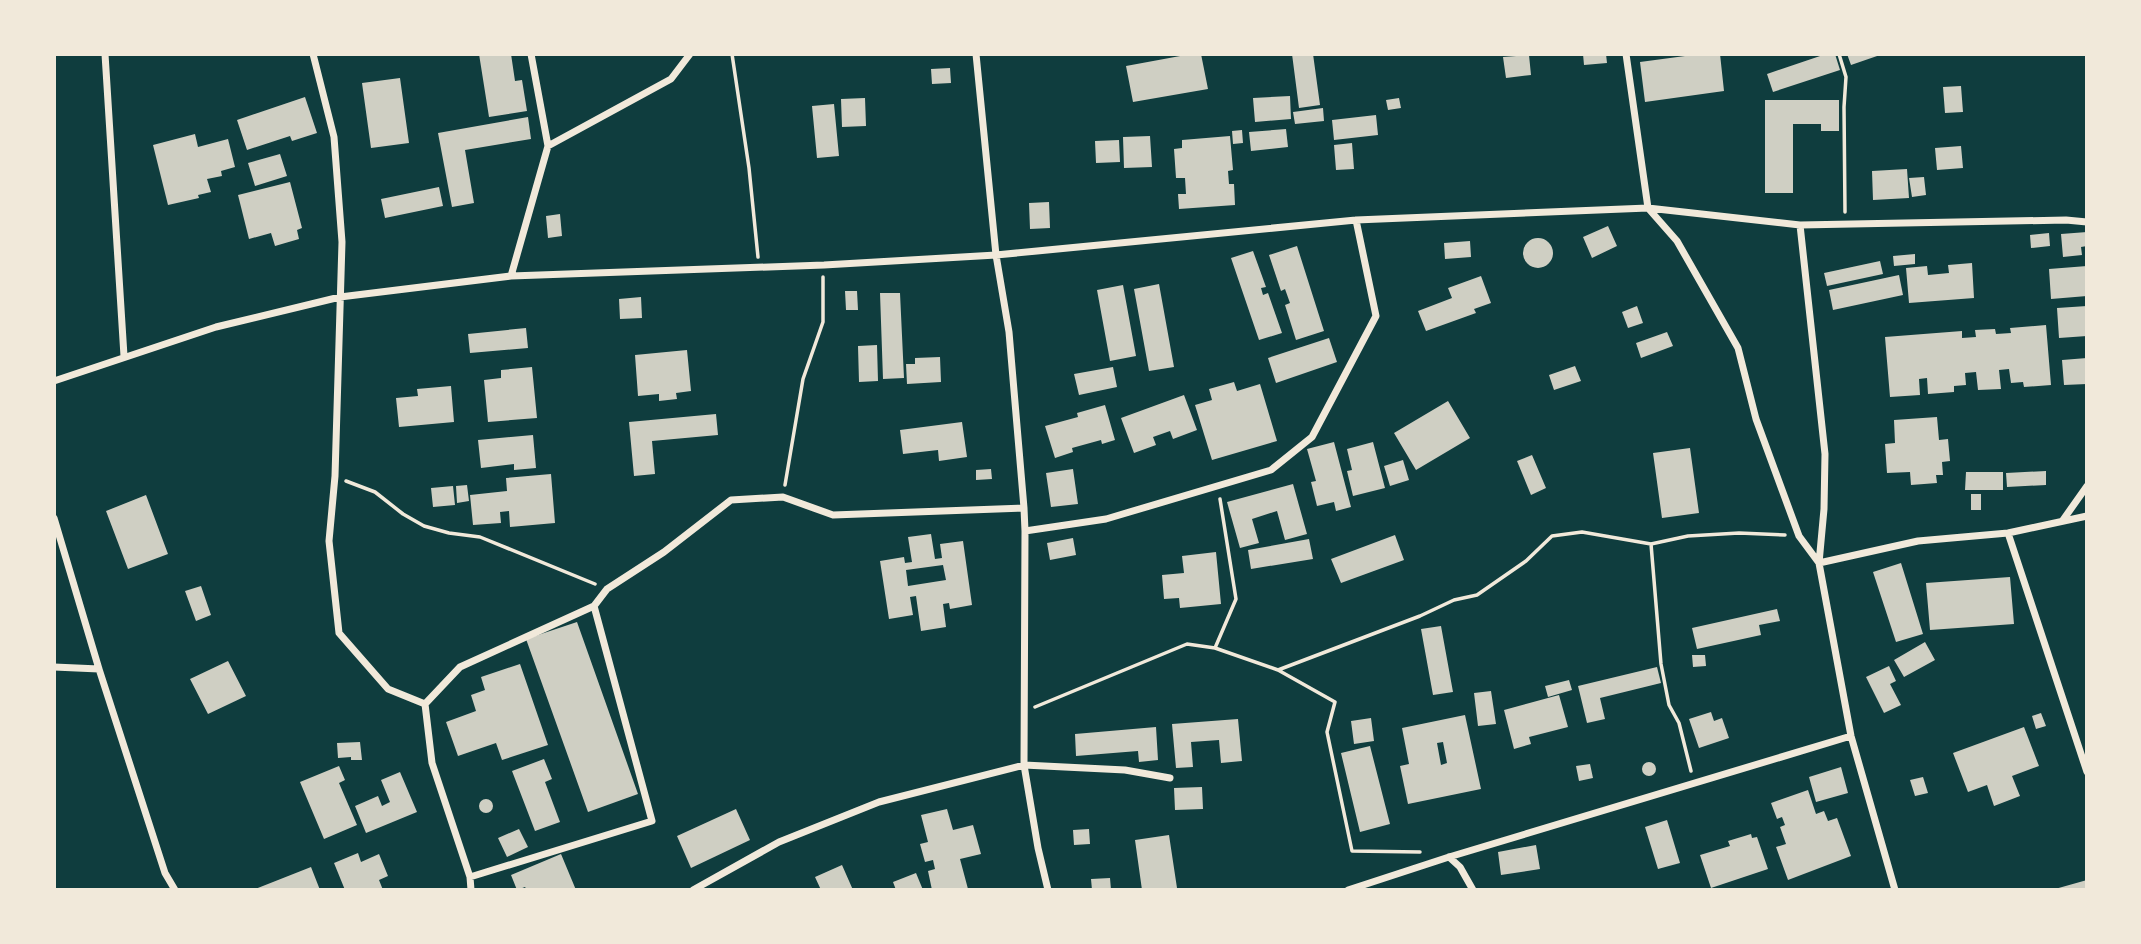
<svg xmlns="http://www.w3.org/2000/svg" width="2141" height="944" font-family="Helvetica,sans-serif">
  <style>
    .building { fill: #cfcfc3; fill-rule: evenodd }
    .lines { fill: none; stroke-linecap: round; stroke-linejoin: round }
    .path { stroke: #f1e9da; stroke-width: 3.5 }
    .minor { stroke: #f1e9da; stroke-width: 7 }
  </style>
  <rect width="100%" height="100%" fill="#0f3d3e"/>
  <path class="building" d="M479,54H511L515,81L522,80L527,111L489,117Z
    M1191,54H1201L1208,89L1133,102L1126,66Z
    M1292,54H1313L1320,105L1299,108Z
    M1583,54H1606L1607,63L1584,65Z
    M1700,54H1720L1724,91L1645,102L1640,62Z
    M1826,54H1835L1840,70L1773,92L1767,74Z
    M1847,54H1880V55L1851,65Z
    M1529,55L1531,75L1506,78L1503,57Z
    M950,68L951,83L932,84L931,69Z
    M400,78L409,143L371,148L362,83Z
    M1961,86L1963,112L1945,113L1943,87Z
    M1290,96L1291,119L1255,122L1253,98Z
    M305,97L317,133L292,141L290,136L247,150L237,120Z
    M865,98L866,126L842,127L841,99Z
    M1399,98L1401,108L1388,110L1386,100Z
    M1765,100H1839V131H1821V124H1793V193H1765Z
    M834,104L839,156L817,158L812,106Z
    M1323,108L1324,121L1295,124L1293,112Z
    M1376,115L1378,135L1334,140L1332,120Z
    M528,117L531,139L465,150L474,203L452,207L438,133Z
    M1286,129L1288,147L1251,151L1249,132Z
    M1242,130L1243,143L1233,144L1232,131Z
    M195,134L198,147L228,139L235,167L221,171L222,176L207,179L211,192L198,195L199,198L168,205L153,145Z
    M1150,136L1152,167L1124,168L1123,137Z
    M1230,136L1233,170L1228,171L1229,184H1234L1235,205L1179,209L1178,194H1186L1185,178H1176L1174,149L1182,148V140Z
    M1119,140L1120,162L1096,163L1095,141Z
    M1352,143L1354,169L1336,170L1334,145Z
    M1961,146L1963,168L1937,170L1935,148Z
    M280,154L287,176L255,186L248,163Z
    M1907,169L1909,198L1873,200L1872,171Z
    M1924,177L1926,195L1912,197L1909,178Z
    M290,182L302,228L297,230L299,239L275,246L271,233L249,239L238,195Z
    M439,187L443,206L385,218L381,199Z
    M1049,202L1050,228L1030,229L1029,203Z
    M560,214L562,236L548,238L546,216Z
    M1608,226L1617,246L1592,258L1583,237Z
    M2087,232V246L2081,247L2082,255L2063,257L2061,234Z
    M2049,233L2050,246L2031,248L2030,235Z
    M1523 253a15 15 0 1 1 30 0a15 15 0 1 1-30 0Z
    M1470,241L1471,257L1445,259L1444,243Z
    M1297,246L1324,331L1296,340L1285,305L1290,303L1285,289L1281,291L1269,255Z
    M1253,251L1266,287L1261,288L1263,295L1268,293L1282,333L1259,340L1231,258Z
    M1915,254V264L1894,266L1893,256Z
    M1880,261L1883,274L1827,286L1824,273Z
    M1972,263L1974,298L1909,303L1906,268L1927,266L1928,275L1949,273L1948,265Z
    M2087,266V296L2051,299L2049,269Z
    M1899,275L1903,295L1833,310L1829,290Z
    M1481,276L1491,303L1474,309L1476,313L1426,331L1418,311L1452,298L1448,288Z
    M1159,284L1174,367L1149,371L1134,289Z
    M1123,285L1136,356L1110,361L1097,290Z
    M845,291H857L858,310H846Z
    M880,293H900L904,378L883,379Z
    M641,297L642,318L620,319L619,299Z
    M1637,306L1643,323L1628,328L1622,312Z
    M2087,306V336L2059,338L2057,308Z
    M2046,325L2051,385L2024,387L2023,382L2011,383L2009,369L1999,370L2001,389L1978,390L1976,372L1965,373L1966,385L1954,386V392L1928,394L1927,378L1919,379L1920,395L1890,397L1885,337L1962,331V338L1976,337L1975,330L1995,329L1996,334L2011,333L2010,328Z
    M526,328L528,348L470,353L468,334Z
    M1667,332L1673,346L1641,358L1636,343Z
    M1329,338L1337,362L1276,383L1268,358Z
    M877,345L878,381L859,382L858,346Z
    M687,350L691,391L676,393L677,399L659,401V394L638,396L635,355Z
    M940,357L941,382L907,384L906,364H915V358Z
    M2087,358V384L2064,385L2062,360Z
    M1575,366L1581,381L1554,390L1549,375Z
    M532,367L537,418L488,422L484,380L501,378V370Z
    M1113,367L1117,387L1079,395L1074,374Z
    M1234,382L1237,391L1260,384L1277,441L1212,460L1195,405L1212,400L1209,389Z
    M451,386L454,422L399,427L396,398L418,396L417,389Z
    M1184,395L1197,430L1173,439L1170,431L1153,437L1156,445L1134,453L1121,418Z
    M1448,401L1470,438L1416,470L1394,433Z
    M1105,405L1115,440L1102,444L1101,440L1072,448L1073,452L1055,458L1045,426L1078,417L1077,413Z
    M716,414L718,435L652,441L655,474L634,476L629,422Z
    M1937,417L1939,440L1948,439L1950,461L1942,462L1943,475H1936L1937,483L1911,485L1910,472L1887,473L1885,444L1895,443L1894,420Z
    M962,422L967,457L939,461L938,450L903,454L900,430Z
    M533,435L536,468L514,470V464L481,468L478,440Z
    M1334,442L1351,507L1336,511L1334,502L1317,506L1311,482L1316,481L1307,449Z
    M1373,442L1385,488L1353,496L1347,471L1352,470L1347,449Z
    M1690,448L1699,513L1662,518L1653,453Z
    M1532,455L1546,488L1531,495L1517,461Z
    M1403,460L1409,480L1390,486L1384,466Z
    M991,469L992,479L976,480V470Z
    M1073,469L1078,504L1051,507L1046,473Z
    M2046,471V485L2007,487L2006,473Z
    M1966,472H2003V490H1965Z
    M551,474L555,523L510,527L509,511L500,512L501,523L473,525L470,495L507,491L506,478Z
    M1293,484L1307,534L1285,540L1277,511L1252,519L1259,543L1240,548L1227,502Z
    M467,485L469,501L457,503L456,486Z
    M453,486L455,505L433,507L431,488Z
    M1971,494H1981V510H1971Z
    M146,495L168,554L128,569L106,511Z
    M931,534L935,559L942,558L940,544L963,541L972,605L950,609L949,603L943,604L946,627L921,631L916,596L910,597L913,615L889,619L880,561L904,557L905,563L912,562L908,537ZM943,565L946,580L908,586L906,570Z
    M1395,535L1404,560L1341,583L1331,559Z
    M1073,538L1076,555L1050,560L1047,543Z
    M1309,539L1313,559L1251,569L1248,550Z
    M1216,552L1221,604L1180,608L1179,598L1164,599L1162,575L1184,573L1182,556Z
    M1901,563L1923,634L1896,642L1873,572Z
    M2010,577L2014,624L1930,630L1926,583Z
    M201,586L211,615L196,621L185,591Z
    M1777,609L1780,621L1759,625L1761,635L1697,649L1692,628Z
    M577,622L638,794L588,812L526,639Z
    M1441,626L1453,692L1433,695L1421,629Z
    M1925,642L1935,660L1904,677L1894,660Z
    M1692,655H1705L1706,666L1693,667Z
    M228,661L246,696L208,714L190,679Z
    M520,664L548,745L502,760L496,743L458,756L446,722L476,711L471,695L485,690L481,677Z
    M1889,666L1896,681L1890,684L1901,705L1884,713L1866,677Z
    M1657,667L1661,683L1600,698L1605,719L1587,723L1578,686Z
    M1569,680L1572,690L1548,697L1545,686Z
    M1491,691L1496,724L1478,726L1474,693Z
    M1559,695L1568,727L1529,737L1531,744L1514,749L1504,710Z
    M1711,712L1714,721L1722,718L1729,738L1699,748L1689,719Z
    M2041,713L2046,726L2036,729L2032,716Z
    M1465,715L1481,789L1408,804L1400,766L1409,764L1402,728ZM1443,742L1447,763L1441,765L1437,743Z
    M1371,718L1374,741L1354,744L1351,721Z
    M1238,719L1242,761L1221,763L1219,740L1191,742L1193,767L1176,768L1172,724Z
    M1156,727L1158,760L1139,762L1138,751L1076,756L1075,734Z
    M2024,727L2039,766L2012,776L2020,796L1994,806L1987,785L1968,792L1953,753Z
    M360,742L362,760H351V757L338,758L337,743Z
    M1370,746L1390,824L1360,832L1341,753Z
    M544,759L552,779L545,782L560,822L535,831L512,771Z
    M1642 769a7 7 0 1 1 14 0a7 7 0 1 1-14 0Z
    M1590,764L1593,778L1579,781L1576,766Z
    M339,766L345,780L339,783L357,825L324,839L300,782Z
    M1841,767L1848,793L1816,802L1809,777Z
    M400,772L417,812L366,833L355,806L378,796L382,806L390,802L381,780Z
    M1923,777L1928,793L1915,796L1910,780Z
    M1202,787L1203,809L1175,810L1174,788Z
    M1808,790L1816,814L1824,811L1828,821L1837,818L1851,856L1788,880L1776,847L1786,844L1780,827L1785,825L1782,817L1777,819L1771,803Z
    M479 806a7 7 0 1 1 14 0a7 7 0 1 1-14 0Z
    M736,809L750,840L691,868L677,836Z
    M947,809L953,830L973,825L981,854L960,859L968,889L966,890H932L928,871L935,869L933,860L925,862L920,844L928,842L921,815Z
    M1667,820L1680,863L1658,869L1645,827Z
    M519,829L528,847L507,857L498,838Z
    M1089,829L1090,844L1074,845L1073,830Z
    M1751,834L1752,838L1757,837L1768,869L1711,888L1700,855L1730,846L1728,841Z
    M1169,835L1177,888L1142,890L1135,840Z
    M1536,845L1540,869L1501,875L1498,852Z
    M358,853L361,862L379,854L388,876L379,880L383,890H345L334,863Z
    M561,854L576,890H527L525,887L517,890L511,875Z
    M842,865L853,890H821L815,877Z
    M311,867L320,890H253Z
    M916,873L923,890H896L893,882Z
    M1110,878L1111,890H1092L1091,879Z
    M2087,880V890H2055V889Z"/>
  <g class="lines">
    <path class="path" d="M732,54L749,168L758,257
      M1839,54L1846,77L1844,107L1845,212
      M346,481L375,492L403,514L424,526L449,533L480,537L595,584
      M785,485L803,379L823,322V277
      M1651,544L1661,664L1669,705L1679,723L1691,771
      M1215,648L1236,599L1220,499
      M1278,670L1420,616L1454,600L1477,595L1526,561L1552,536L1582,532L1651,544L1688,536L1739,533L1785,535
      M1035,707L1187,644L1215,648L1278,670L1335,702L1327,732L1352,851L1420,852"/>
    <path class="minor" d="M105,54L124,356
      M313,54L334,137L342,242L335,476L329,541L339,633L388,689L425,704
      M976,54L996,255L1009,332L1024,508L1025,531L1024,765L1038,848L1048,890
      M1626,54L1648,208L1677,241L1738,348L1756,419L1799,536L1819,563L1851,736L1895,890
      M548,146L671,79L690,54
      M1800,225L1825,454L1824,509L1819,563L1918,541L2008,533L2087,516
      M511,276L548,146L531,54
      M54,381L216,327L340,297L511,276L824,265L996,255L1356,220L1648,208L1800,225L2066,220L2087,222
      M54,518L99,669L165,873L175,890
      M2063,520L2087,486
      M1025,531L1106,519L1271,470L1312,437L1376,316L1356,220
      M2008,533L2087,772
      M54,667L99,669
      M1449,857L1460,867L1473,890
      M470,877L652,821L594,606
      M471,890L470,877L432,763L425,704L460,667L594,606L607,589L664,552L731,500L783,497L833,515L1024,508
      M693,890L779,842L879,802L1024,765L1125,770L1170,778
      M1348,890L1449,857L1851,736"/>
  </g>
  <rect width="2141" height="944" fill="none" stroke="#f1e9da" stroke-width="112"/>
</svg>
